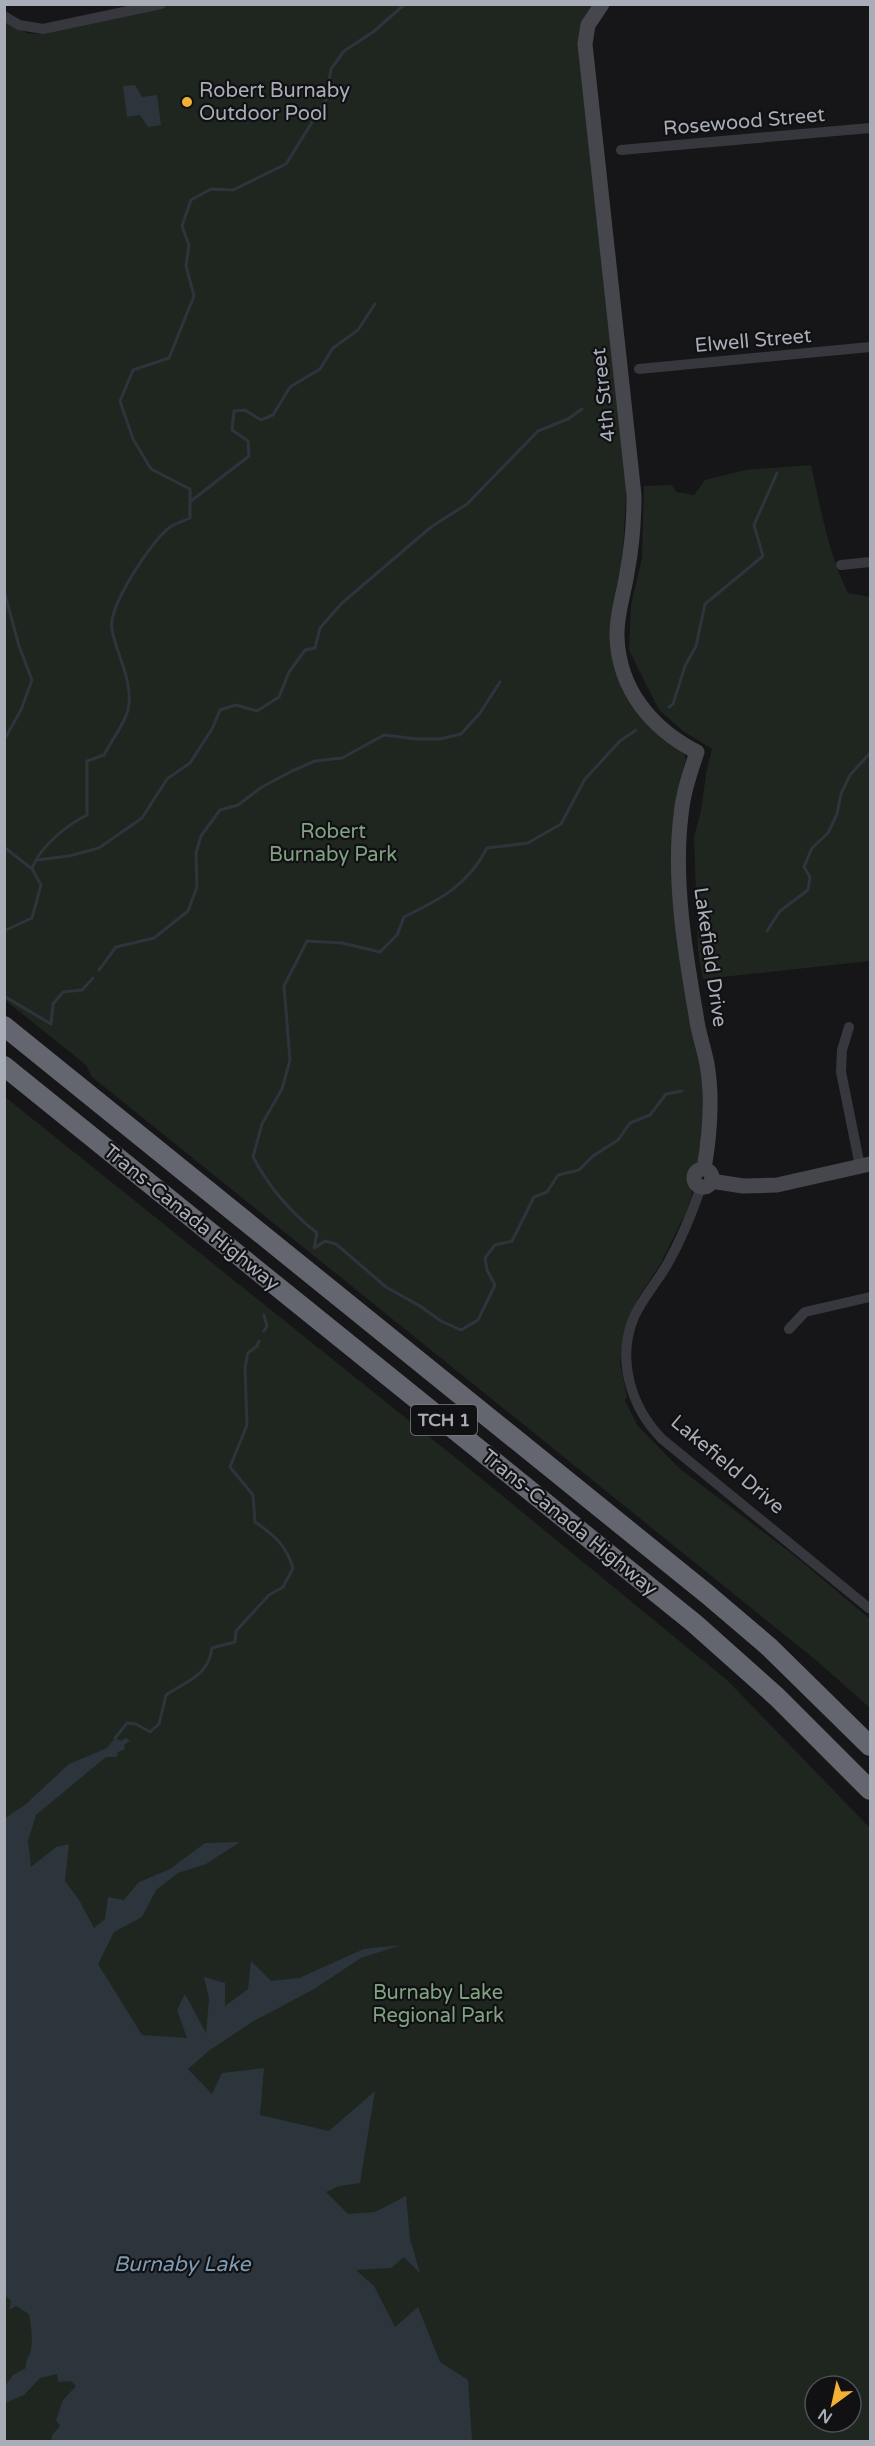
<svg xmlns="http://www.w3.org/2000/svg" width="875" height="2446" font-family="'Varela Round',sans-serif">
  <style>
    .green { fill: #1e261f; fill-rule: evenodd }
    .water { fill: #2c353c }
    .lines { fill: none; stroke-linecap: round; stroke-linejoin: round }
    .stream { stroke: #2c353c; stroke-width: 3 }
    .street { stroke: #37383d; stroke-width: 10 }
    .secondary { stroke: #45474d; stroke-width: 15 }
    .highway { stroke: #63666e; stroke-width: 20 }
    .poi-dot { fill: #f2b134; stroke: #111113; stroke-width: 2 }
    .labels { text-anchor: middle; stroke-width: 4.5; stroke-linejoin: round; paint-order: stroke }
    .shield { fill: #111113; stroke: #7b7e86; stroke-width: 1.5 }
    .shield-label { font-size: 18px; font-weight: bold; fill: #a8adb8 }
    .poi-label { font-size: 20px; fill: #a8adb8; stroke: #111113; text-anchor: start }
    .street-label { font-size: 20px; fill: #a8adb8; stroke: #111113 }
    .park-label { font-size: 20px; fill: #7fa381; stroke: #111113 }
    .water-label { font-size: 21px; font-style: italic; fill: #7f9bb3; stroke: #111113 }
  </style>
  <rect width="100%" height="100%" fill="#161618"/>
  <path class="green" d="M172,4L594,5L588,14L627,476L623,551L612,622L637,712L657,734L683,753L686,758L677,795L702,1086L703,1128L697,1167L691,1178L692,1194L686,1212L661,1263L638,1298L625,1329L620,1363L627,1397L625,1400L637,1425L679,1468L795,1556L870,1619V1708L817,1661L92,1077L86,1065L5,1000V22L27,33L38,34Z
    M811,465C821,509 828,553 848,593L870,597V961L703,979L698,951L694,837L701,811L706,774L712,749L683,731L659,710L629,650L631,605L642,558L644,486L672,485L676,492L694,495L705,480L746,470Z
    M4,1096L477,1475L727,1680L870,1828V2441H5ZM815,2386H851V2422H815Z"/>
  <path class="water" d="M135,85L142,97L157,95L161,125L148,127L140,115L127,117L123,86Z
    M115,1738L121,1741L126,1738L130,1741L124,1745L125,1749L118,1752L117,1757H106L36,1815L28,1841L31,1867L56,1847L69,1844L65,1881L79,1900L94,1928L105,1919L108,1897L124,1900L139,1882L170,1869L205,1843L240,1842L206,1864L178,1873L156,1890L142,1917L114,1932L98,1964L142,2035L187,2038L177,2010L185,1994L206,2033L209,1999L204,1977L225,1983V2006L248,1989L251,1961L271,1981L299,1978L364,1949L401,1945L361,1958L314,1989L252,2022L210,2050L188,2069L212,2094L222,2073L264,2068L260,2115L329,2131L375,2091L360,2183L339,2186L326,2192L348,2214L375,2212L406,2196L410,2239L420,2273L404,2257L391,2268L356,2270L374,2286L395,2327L418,2307L440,2362L468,2380L472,2441H51L52,2435L60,2426L56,2420L63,2400L76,2386L71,2381L58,2382L57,2374L40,2378L24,2395L5,2403V2386L13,2375L26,2368C25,2359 30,2357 31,2349C33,2338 31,2325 29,2314L16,2306L9,2310L11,2301L5,2295V1816L7,1817L26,1804L69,1764L107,1748Z"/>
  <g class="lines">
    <path class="stream" d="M191,501L249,456L248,441L232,430L234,411L245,410L261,420L273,415L290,387L320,369L333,348L358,330L375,304
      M4,591L19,646L32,680L21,710L4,740
      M669,707L673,704L685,666L696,646L705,604L763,556L754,525L777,473
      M4,847L32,869
      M37,860L69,856L99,848L142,818L167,779L190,763L212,729L220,710L236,705L257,711L279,697L289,672L305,650L315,648L320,628L342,603L431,527L467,504L538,431L568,419L582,409
      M4,931L32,918L41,885L32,869C39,847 67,825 87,815V761L104,755C111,741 124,725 128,710C134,682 117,656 112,630C107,608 151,541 169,528C175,523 184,521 190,518V489L151,469L133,439L120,401L133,370L169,358L194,296L186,266L189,245L182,226L191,200L211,189L233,190L286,164L326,100L331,69L344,51L373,32L405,4
      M767,931L780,911L808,890L810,877L804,867L812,848L828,833L837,814L841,794L850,775L870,753
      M99,970L116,947L154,938L188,911L197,887L196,853L201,836L220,810L238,805L262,787L292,771L315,761L342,758L384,735L417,739H440L461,734L480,713L500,682
      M4,996L51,1024L53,1004L63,992L82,990L93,978
      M316,1247L325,1241L336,1244L386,1287L420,1306L441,1321L461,1330L478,1320L495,1285L487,1270L485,1258L495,1245L512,1241L534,1197L547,1192L558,1175L579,1170L593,1156L618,1140L630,1123L650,1115L666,1094L682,1091
      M314,1248L317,1233C290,1212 269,1187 253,1157L262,1124L282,1089L290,1060L284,986L307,941L342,943L380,952L397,935L404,917C441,899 468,885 487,848L528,843L561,824L585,779L620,741L636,730
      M264,1331L267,1326L264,1315
      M115,1738L127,1723L136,1724L150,1732L159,1724L166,1695C186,1681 208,1677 212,1648L235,1642L236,1631L269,1595L283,1587L293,1568C286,1545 274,1535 255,1522L253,1495L230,1467L247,1425L245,1367L248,1353L257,1346L259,1341"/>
    <path class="street" d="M4,16L19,25L43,29L161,4
      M621,150L870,128
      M639,369L870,347
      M841,565L870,562
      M849,1027L842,1050L841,1072L860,1166
      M701,1187C692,1213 682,1238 668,1263C658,1281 643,1297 634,1317C616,1360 631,1407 662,1439L870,1609
      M789,1329L805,1312L870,1297"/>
    <path class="secondary" d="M602,4L588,25L585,44L634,495C634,521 632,547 627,573C624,594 616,615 617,637C619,690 652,729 697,752C690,773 683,793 681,815C673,879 685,952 696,1015C698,1032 704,1048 707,1064C713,1099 710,1134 704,1169
      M694 1178a9 9 0 1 1 18 0a9 9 0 1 1-18 0Z
      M711,1181L743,1186L777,1185L870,1164"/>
    <path class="highway" d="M4,1026L707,1594L768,1646L870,1746
      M4,1066L694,1623L777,1697L870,1790"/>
  </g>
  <circle class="poi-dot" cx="187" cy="102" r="6"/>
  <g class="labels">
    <rect class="shield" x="411" y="1405" width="66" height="30" rx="4.5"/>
    <g class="shield-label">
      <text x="444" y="1426">TCH 1</text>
    </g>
    <g class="poi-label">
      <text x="199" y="97">Robert Burnaby<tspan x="199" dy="23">Outdoor Pool</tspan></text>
    </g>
    <g class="street-label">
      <text transform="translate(744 121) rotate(-5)" y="7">Rosewood Street</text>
      <text transform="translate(753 340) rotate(-5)" y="7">Elwell Street</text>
      <text transform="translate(603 395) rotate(-96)" y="7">4th Street</text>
      <text transform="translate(711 957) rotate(82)" y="7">Lakefield Drive</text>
      <text transform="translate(192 1217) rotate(39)" y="7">Trans-Canada Highway</text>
      <text transform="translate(728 1464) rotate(40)" y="7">Lakefield Drive</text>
      <text transform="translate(570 1522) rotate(39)" y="7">Trans-Canada Highway</text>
    </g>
    <g class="park-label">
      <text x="333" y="838">Robert<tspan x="333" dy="23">Burnaby Park</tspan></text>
      <text x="438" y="1999">Burnaby Lake<tspan x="438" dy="23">Regional Park</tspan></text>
    </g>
    <g class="water-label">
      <text x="182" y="2271">Burnaby Lake</text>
    </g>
  </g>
  <rect width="875" height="2446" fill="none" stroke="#a8adb8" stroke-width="12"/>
  <g transform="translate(833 2404) rotate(213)"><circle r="28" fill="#111113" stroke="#4d4f55" stroke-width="1.5"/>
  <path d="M0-4.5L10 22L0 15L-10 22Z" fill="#f2b134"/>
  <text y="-9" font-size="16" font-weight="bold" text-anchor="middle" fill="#a8adb8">N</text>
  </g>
</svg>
